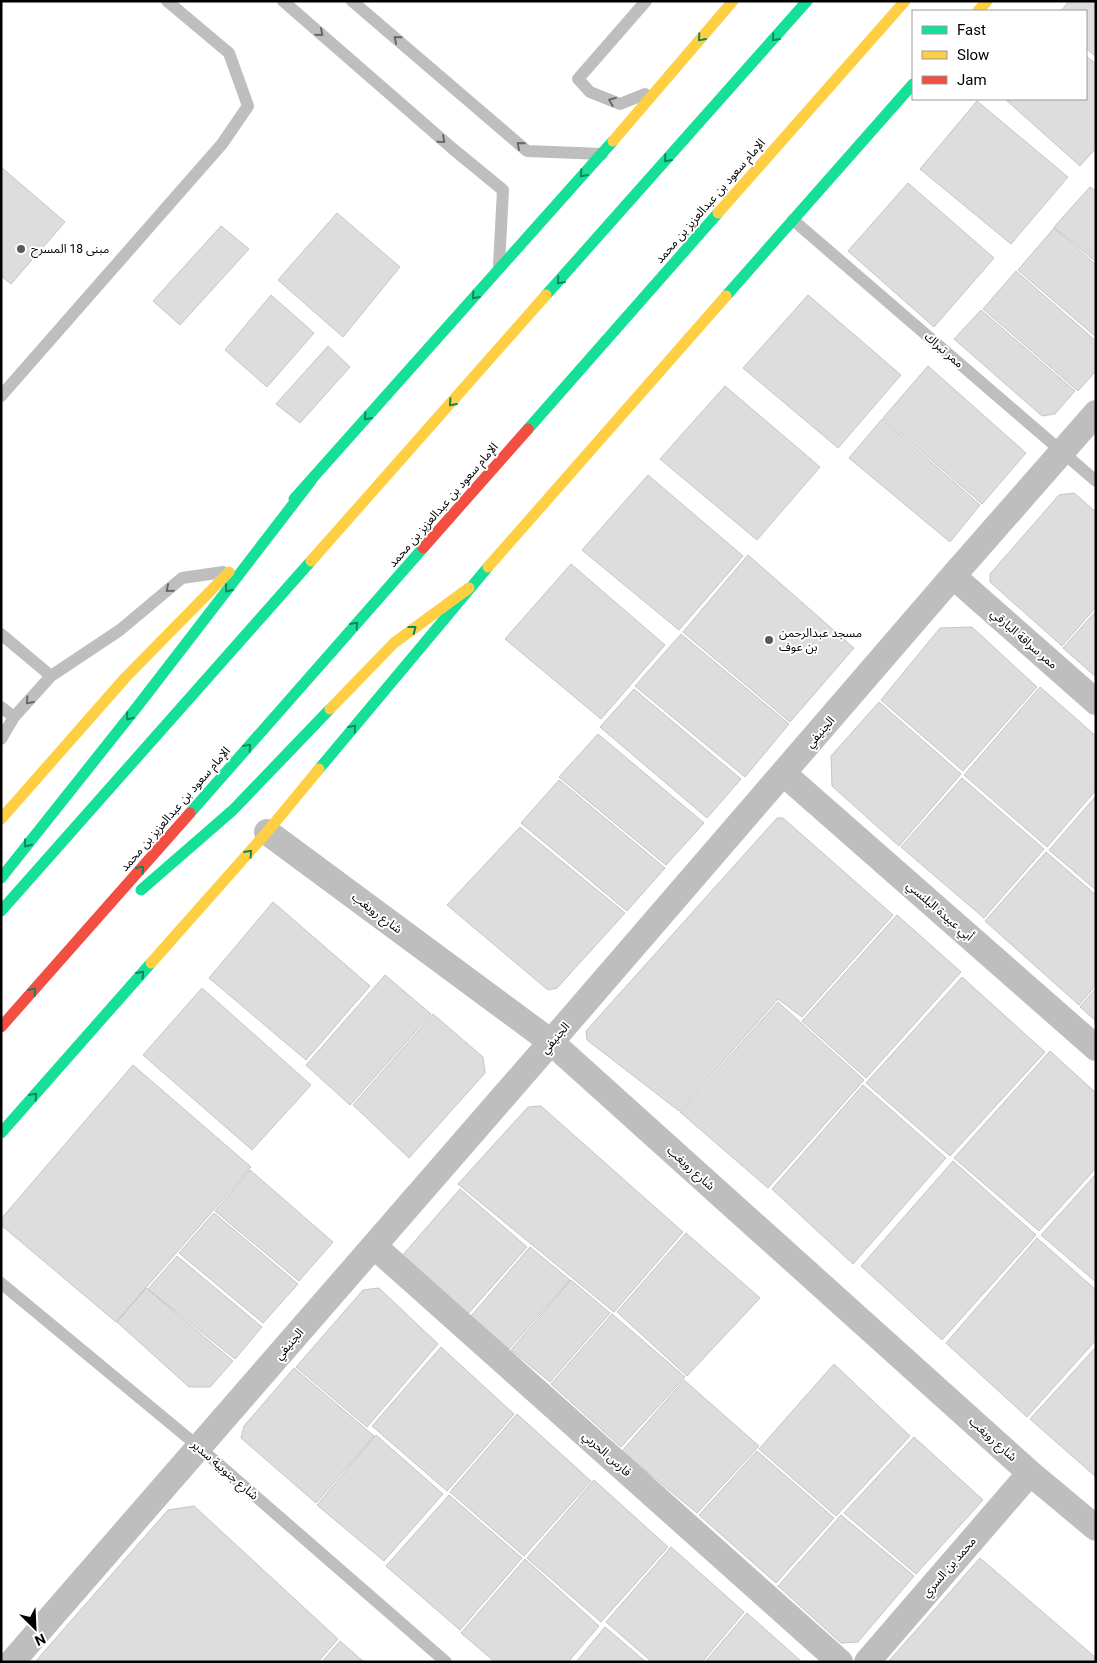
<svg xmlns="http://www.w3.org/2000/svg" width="1097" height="1663" font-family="Roboto,'Noto Sans Arabic',sans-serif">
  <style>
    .building { fill: #ddd; stroke: #c5c5c5 }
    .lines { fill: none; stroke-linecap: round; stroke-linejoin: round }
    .lane { stroke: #bebebe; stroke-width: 12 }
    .street { stroke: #bebebe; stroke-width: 26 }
    .fast { stroke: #16e098; stroke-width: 11 }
    .slow { stroke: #ffcf43; stroke-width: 11 }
    .jam { stroke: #f24e42; stroke-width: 11 }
    .oneway { stroke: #686868 }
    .oneway2 { stroke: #0d865b }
    .poi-dot { fill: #595959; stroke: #fff; stroke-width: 2 }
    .labels { text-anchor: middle; stroke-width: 4; stroke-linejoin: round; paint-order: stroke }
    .street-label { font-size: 12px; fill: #000; stroke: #fff }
    .poi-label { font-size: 12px; fill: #000; stroke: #fff; text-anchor: start }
  </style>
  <rect width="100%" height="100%" fill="#fff"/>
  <path class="building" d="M1069,1H1096V57L1086,48V11H1061Z
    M1086,56L1096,64V148L1080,166L1005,99H1086Z
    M977,101L1068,177L1011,244L920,169Z
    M1,167L65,222L11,284L1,276Z
    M908,183L994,258L934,327L848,251Z
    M1090,187L1096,191V262L1054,227Z
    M337,213L400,267L343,337L278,280Z
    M221,226L249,249L180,325L153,301Z
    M1054,228L1096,265V337L1018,270Z
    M1016,271L1096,341V371L1078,391L983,309Z
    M271,295L314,333L267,387L225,350Z
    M808,295L901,375L838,448L743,368Z
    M981,310L1075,391L1055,414L1042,416L954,339Z
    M328,346L350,367L300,423L276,404Z
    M928,366L1026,453L982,504L883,418Z
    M725,386L820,467L757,540L660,459Z
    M882,419L980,505L950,542L849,458Z
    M648,475L743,556L679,630L582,550Z
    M1074,493L1096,512V607L1062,646L990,582V574L1059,495Z
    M748,555L854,648L790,722L683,632Z
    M571,564L665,645L601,719L505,639Z
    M1096,611V677L1063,648Z
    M972,627L1037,687L963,771L881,700L940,628Z
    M681,634L789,724L745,777L635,686Z
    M1040,687L1096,736V790L1047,847L964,775Z
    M634,689L741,779L707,818L600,727Z
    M879,702L961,774L899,846L832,786L831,756Z
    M598,734L704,823L666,865L559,777Z
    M962,778L1044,849L984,918L901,847Z
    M559,780L665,868L627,911L521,823Z
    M1096,796V890L1049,850Z
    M777,818H783L893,915L802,1017L778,999L679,1111L587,1040L586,1031Z
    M520,827L625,913L557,988L548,990L447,905Z
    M1046,852L1096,895V985L1079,1005L985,921Z
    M273,902L370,986L306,1060L209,978Z
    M897,915L961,972L866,1078L802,1021Z
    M385,975L431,1014L350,1105L306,1065Z
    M962,977L1045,1052L950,1156L866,1083Z
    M202,988L311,1085L252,1150L143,1055Z
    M1096,988V1021L1080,1007Z
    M778,1002L864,1080L768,1188L680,1112Z
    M433,1014L483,1057L485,1073L409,1158L353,1105Z
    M1050,1051L1096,1093V1168L1039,1231L954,1158Z
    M133,1065L251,1167L116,1322L1,1225V1219Z
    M863,1085L946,1158L853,1264L772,1189Z
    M541,1106L683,1232L614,1312L458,1184L528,1107Z
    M953,1161L1036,1235L942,1340L861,1266Z
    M250,1170L333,1242L299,1281L215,1211Z
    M1096,1174V1282L1041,1235Z
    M460,1189L527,1247L467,1315L401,1257Z
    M214,1213L298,1284L263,1323L179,1253Z
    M686,1233L760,1298L687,1376L617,1312Z
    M1037,1238L1096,1290V1340L1027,1417L946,1343Z
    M530,1247L570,1280L509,1349L471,1316Z
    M177,1256L262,1327L235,1359L148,1289Z
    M571,1280L610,1313L550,1382L511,1350Z
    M146,1288L233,1361L210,1387H189L117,1322Z
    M379,1288L438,1344L367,1427L296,1367L363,1290Z
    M612,1314L685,1377L621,1447L551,1384Z
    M441,1347L514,1414L447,1491L372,1426Z
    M1096,1347V1477L1030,1419Z
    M834,1364L910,1436L836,1516L759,1449Z
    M294,1368L374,1436L316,1503L241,1438L244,1426Z
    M684,1380L759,1446L697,1513L622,1451Z
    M517,1414L591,1481L524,1556L450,1492Z
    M376,1435L443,1494L384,1561L317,1505Z
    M914,1437L983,1500L916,1574L844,1513Z
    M757,1451L834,1518L776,1583L699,1515Z
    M594,1480L668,1547L601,1622L527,1558Z
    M449,1495L522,1558L460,1630L386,1566Z
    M194,1506L338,1639L318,1662H35L168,1510Z
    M841,1515L914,1576L858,1642L841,1643L778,1586Z
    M671,1547L744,1612L702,1662H652L606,1622Z
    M980,1558L1096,1658V1662H888Z
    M525,1559L599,1626L568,1662H495L461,1633Z
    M747,1613L802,1662H705Z
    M605,1627L646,1662H576Z
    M340,1641L364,1662H322Z"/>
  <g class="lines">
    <path class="lane" d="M283,1L453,149L503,190L499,265
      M352,1L527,151L602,154
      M645,94L620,104L590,92L578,79L646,1
      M793,220L1096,481
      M1,396L222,144L248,106L229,53L167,1
      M1,634L51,676
      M1,707L14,717
      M1,739L14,717L51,676L120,630L182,578L223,572
      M1,1283L199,1447L446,1662"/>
    <path class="street" d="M953,576L1096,702
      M784,774L1096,1048
      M267,832L551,1042L1030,1473L1096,1528
      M374,1246L840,1662
      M12,1662L551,1042L953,576L1096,413
      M867,1662L1030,1473"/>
    <path class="fast" d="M546,295L807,1
      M726,296L913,84
      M528,429L718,213
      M294,499L613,141
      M319,769L488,567
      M190,813L423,548
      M1,878L137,707L311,481
      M141,890L233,810L330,709
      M1,911L311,561
      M1,1133L151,963"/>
    <path class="slow" d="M978,11L987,1
      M613,141L733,1
      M718,213L905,1
      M311,561L546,295
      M488,567L726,296
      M330,709L394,643L469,588
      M1,819L125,678L229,572
      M151,963L267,832L319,769"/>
    <path class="jam" d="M423,548L528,429
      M1,1027L190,813"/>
  </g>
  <defs><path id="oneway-chevron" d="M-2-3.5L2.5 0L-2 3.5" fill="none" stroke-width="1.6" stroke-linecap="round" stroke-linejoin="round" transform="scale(1.25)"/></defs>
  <g class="oneway">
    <use href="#oneway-chevron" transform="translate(320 33) rotate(41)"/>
    <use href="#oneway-chevron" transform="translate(397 39) rotate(-140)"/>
    <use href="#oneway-chevron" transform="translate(612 101) rotate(-158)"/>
    <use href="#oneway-chevron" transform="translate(442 140) rotate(41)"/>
    <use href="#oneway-chevron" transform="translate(520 145) rotate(-139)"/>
    <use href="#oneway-chevron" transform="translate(169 589) rotate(140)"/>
    <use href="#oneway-chevron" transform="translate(29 701) rotate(132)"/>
  </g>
  <g class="oneway2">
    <use href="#oneway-chevron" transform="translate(701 38) rotate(131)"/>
    <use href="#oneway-chevron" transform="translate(775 38) rotate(132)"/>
    <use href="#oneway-chevron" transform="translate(667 159) rotate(132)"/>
    <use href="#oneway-chevron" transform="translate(583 174) rotate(132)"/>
    <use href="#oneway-chevron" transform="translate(560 281) rotate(132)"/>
    <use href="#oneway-chevron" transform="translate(475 296) rotate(132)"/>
    <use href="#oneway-chevron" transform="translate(452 403) rotate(132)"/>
    <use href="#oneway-chevron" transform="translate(367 417) rotate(132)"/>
    <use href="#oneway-chevron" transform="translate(228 589) rotate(128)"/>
    <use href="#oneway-chevron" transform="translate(355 625) rotate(-49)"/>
    <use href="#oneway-chevron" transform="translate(413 629) rotate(-37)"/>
    <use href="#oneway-chevron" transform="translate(129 717) rotate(129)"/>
    <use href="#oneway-chevron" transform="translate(353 728) rotate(-50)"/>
    <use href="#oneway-chevron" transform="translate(248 747) rotate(-49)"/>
    <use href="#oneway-chevron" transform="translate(27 844) rotate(129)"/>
    <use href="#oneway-chevron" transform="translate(249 853) rotate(-48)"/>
    <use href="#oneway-chevron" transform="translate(141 869) rotate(-49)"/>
    <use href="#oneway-chevron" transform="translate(141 974) rotate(-48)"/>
    <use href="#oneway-chevron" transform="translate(33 991) rotate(-49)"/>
    <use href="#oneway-chevron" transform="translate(34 1096) rotate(-48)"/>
  </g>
  <g class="poi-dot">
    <circle cx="21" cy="249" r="5"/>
    <circle cx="769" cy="640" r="5"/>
  </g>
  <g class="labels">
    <g class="street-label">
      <text transform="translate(710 201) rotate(-49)" y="4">الإمام سعود بن عبدالعزيز بن محمد</text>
      <text transform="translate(944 350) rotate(41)" y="4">ممر تبراك</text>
      <text transform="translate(443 505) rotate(-49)" y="4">الإمام سعود بن عبدالعزيز بن محمد</text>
      <text transform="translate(1024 639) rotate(41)" y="4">ممر سراقة البارقي</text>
      <text transform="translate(820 732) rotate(-49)" y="4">الجنيفي</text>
      <text transform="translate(175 809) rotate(-49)" y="4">الإمام سعود بن عبدالعزيز بن محمد</text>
      <text transform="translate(940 911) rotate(41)" y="4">أبي عبيدة البلنسي</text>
      <text transform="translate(377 913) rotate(37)" y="4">شارع رويغب</text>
      <text transform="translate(555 1038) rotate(-49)" y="4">الجنيفي</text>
      <text transform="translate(691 1168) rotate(42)" y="4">شارع رويغب</text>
      <text transform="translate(289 1344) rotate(-49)" y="4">الجنيفي</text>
      <text transform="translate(993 1439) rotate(42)" y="4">شارع رويغب</text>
      <text transform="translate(607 1454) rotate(42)" y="4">فارس الحربي</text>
      <text transform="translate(225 1470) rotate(41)" y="4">شارع جنوبية سدير</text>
      <text transform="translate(949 1567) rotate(-49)" y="4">محمد بن السري</text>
    </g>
    <g class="poi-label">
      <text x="31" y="253">مبنى 18 المسرح</text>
      <text x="779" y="637">مسجد عبدالرحمن<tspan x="779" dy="14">بن عوف</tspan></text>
    </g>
  </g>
  <rect width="1097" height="1663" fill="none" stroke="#000000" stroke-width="5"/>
  <rect x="912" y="10" width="175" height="90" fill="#ffffff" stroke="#999999"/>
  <rect x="922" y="26" width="25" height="8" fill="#16e098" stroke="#999999"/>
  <text x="957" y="35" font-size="15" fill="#000000">Fast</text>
  <rect x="922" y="51" width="25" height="8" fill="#ffcf43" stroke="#999999"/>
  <text x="957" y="60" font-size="15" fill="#000000">Slow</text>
  <rect x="922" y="76" width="25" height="8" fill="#f24e42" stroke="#999999"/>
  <text x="957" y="85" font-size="15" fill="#000000">Jam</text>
  <g transform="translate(35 1628) rotate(156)" stroke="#ffffff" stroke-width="4" paint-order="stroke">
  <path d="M0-4L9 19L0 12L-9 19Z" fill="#000000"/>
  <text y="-8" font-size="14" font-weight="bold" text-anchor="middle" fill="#000000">N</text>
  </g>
</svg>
